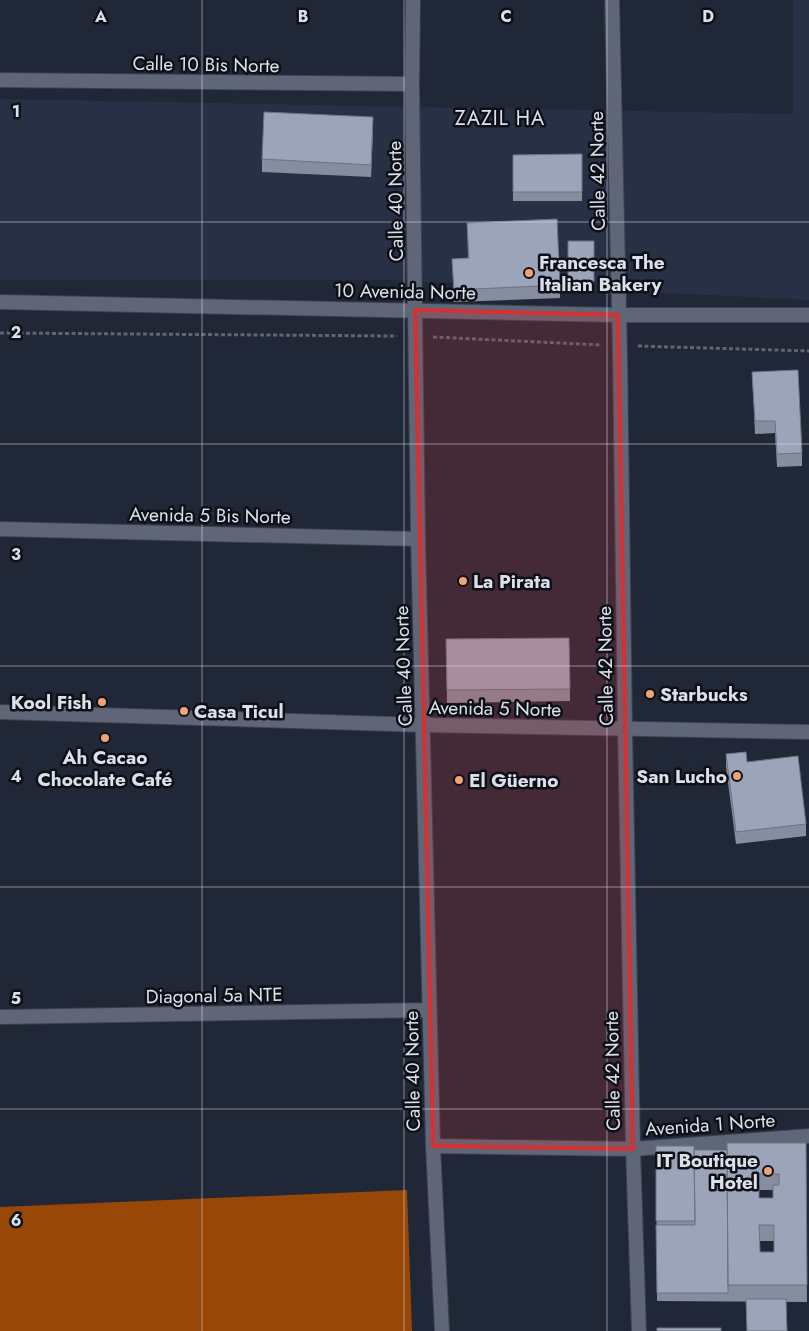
<svg xmlns="http://www.w3.org/2000/svg" width="809" height="1331" font-family="Jost,sans-serif">
  <style>
    .built { fill: #273045 }
    .forest { fill: #984707 }
    .lines { fill: none; stroke-linecap: round; stroke-linejoin: round }
    .pedestrian-casing { stroke: #3c424f; stroke-width: 16 }
    .minor-casing { stroke: #3c424f; stroke-width: 16 }
    .tertiary-casing { stroke: #3c424f; stroke-width: 16 }
    .path { stroke: #5f6573; stroke-width: 3; stroke-dasharray: 4 2.5; stroke-linecap: butt }
    .pedestrian { stroke: #5e6678; stroke-width: 14 }
    .minor { stroke: #5e6678; stroke-width: 14 }
    .tertiary { stroke: #5e6678; stroke-width: 14 }
    .wall { fill: #858d9e; fill-rule: evenodd }
    .shaded-wall { fill: #6c7381 }
    .building { fill: #9ba4b8; stroke: #6c7381; fill-rule: evenodd }
    .marked { fill: #d63132; fill-opacity: 0.2; stroke: #d63132; stroke-width: 4; stroke-linejoin: round }
    .grid { fill: none; stroke: #dbe0ea; stroke-width: 1; stroke-opacity: 0.55 }
    .poi-dot { fill: #efa377; stroke: #0d1017; stroke-width: 2 }
    .labels { text-anchor: middle; stroke-width: 5; stroke-linejoin: round; paint-order: stroke }
    .street-label { font-size: 19px; fill: #dbe0ea; stroke: #0d1017 }
    .poi-label { font-size: 19px; font-weight: bold; fill: #dbe0ea; stroke: #0d1017; text-anchor: start }
    .neighbourhood-label { font-size: 20px; letter-spacing: 1px; fill: #dbe0ea; stroke: #0d1017 }
    .grid-label { font-size: 16px; text-anchor: middle; font-weight: bold; fill: #dbe0ea; stroke: #0d1017; stroke-width: 5; stroke-linejoin: round; paint-order: stroke }
  </style>
  <rect width="100%" height="100%" fill="#202737"/>
  <path class="built" d="M793,0H809V300L388,280H0V99L793,114Z"/>
  <path class="forest" d="M407,1190L412,1331H0V1207Z"/>
  <g class="lines">
    <g class="pedestrian-casing">
      <path id="pedestrian" d="M0,712L423,725L809,732"/>
    </g>
    <g class="minor-casing">
      <path id="minor" d="M413,0L412,84L418,539L433,1146L442,1331
        M612,0L620,354L625,730L633,1149L639,1331
        M0,80L412,84
        M0,529L418,539
        M0,1017L429,1010
        M433,1146L633,1149L809,1136"/>
    </g>
    <g class="tertiary-casing">
      <path id="tertiary" d="M0,302L618,315H809"/>
    </g>
    <path class="path" d="M0,333L397,336
      M433,337L602,345
      M638,346L809,351"/>
    <use href="#pedestrian" class="pedestrian"/>
    <use href="#minor" class="minor"/>
    <use href="#tertiary" class="tertiary"/>
  </g>
  <path class="wall" d="M373,130L371,177L262,172V159Z
    M582,154V201H513V155Z
    M467,223L560,285V298L454,302L452,259L468,258Z
    M568,241H594V290L568,289Z
    M752,372L802,453V466L777,467L775,433L755,434Z
    M569,638L570,701L447,703L446,639Z
    M726,754L747,762L806,824V836L736,844L726,767Z
    M806,1143L807,1302L657,1301L656,1146L694,1150H727ZM759,1190H773V1198H759ZM760,1241H774V1252H760Z"/>
  <path class="shaded-wall" d="M373,117V130L371,177V165Z"/>
  <path class="building" d="M264,112L373,117L371,165L262,159Z
    M582,154V192H513V155Z
    M557,219L560,285L454,290L452,259L469,258L467,223Z
    M568,241H594V281H568Z
    M798,370L802,453L777,454L775,421H755L752,372Z
    M569,638L570,689L447,690L446,639Z
    M746,752L747,762L798,756L806,824L736,832L726,754Z
    M727,1143H806L807,1285H728ZM752,1174H779V1185H773V1198H759V1185H752ZM759,1225H774V1252H760Z
    M656,1146H694L695,1221H656Z
    M694,1150H727L728,1293H657L656,1225H695Z
    M746,1299H786L787,1331H747Z
    M657,1328H721V1331H657Z"/>
  <path class="marked" d="M415,310L618,315L633,1149L433,1146Z"/>
  <path class="grid" d="M202,0V1331M404,0V1331M607,0V1331M0,222H809M0,444H809M0,666H809M0,887H809M0,1109H809"/>
  <g class="poi-dot">
    <circle cx="529" cy="273" r="5"/>
    <circle cx="463" cy="581" r="5"/>
    <circle cx="650" cy="694" r="5"/>
    <circle cx="102" cy="702" r="5"/>
    <circle cx="184" cy="711" r="5"/>
    <circle cx="105" cy="738" r="5"/>
    <circle cx="737" cy="776" r="5"/>
    <circle cx="459" cy="780" r="5"/>
    <circle cx="768" cy="1171" r="5"/>
  </g>
  <g class="labels">
    <g class="street-label">
      <text transform="translate(206 64) rotate(1)" y="7">Calle 10 Bis Norte</text>
      <text transform="translate(597 171) rotate(-91)" y="7">Calle 42 Norte</text>
      <text transform="translate(395 201) rotate(-91)" y="7">Calle 40 Norte</text>
      <text transform="translate(405 291) rotate(1)" y="7">10 Avenida Norte</text>
      <text transform="translate(210 515) rotate(1)" y="7">Avenida 5 Bis Norte</text>
      <text transform="translate(403 666) rotate(-92)" y="7">Calle 40 Norte</text>
      <text transform="translate(605 666) rotate(-91)" y="7">Calle 42 Norte</text>
      <text transform="translate(495 708) rotate(1)" y="7">Avenida 5 Norte</text>
      <text transform="translate(214 995) rotate(-1)" y="7">Diagonal 5a NTE</text>
      <text transform="translate(412 1071) rotate(-91)" y="7">Calle 40 Norte</text>
      <text transform="translate(612 1071) rotate(-91)" y="7">Calle 42 Norte</text>
      <text transform="translate(710 1124) rotate(-4)" y="7">Avenida 1 Norte</text>
    </g>
    <g class="poi-label">
      <text x="539" y="269">Francesca The<tspan x="539" dy="22">Italian Bakery</tspan></text>
      <text x="473" y="588">La Pirata</text>
      <text x="660" y="701">Starbucks</text>
      <text x="92" y="709" text-anchor="end">Kool Fish</text>
      <text x="194" y="718">Casa Ticul</text>
      <text x="105" y="764" text-anchor="middle">Ah Cacao<tspan x="105" dy="22">Chocolate Café</tspan></text>
      <text x="727" y="783" text-anchor="end">San Lucho</text>
      <text x="469" y="787">El Güerno</text>
      <text x="758" y="1167" text-anchor="end">IT Boutique<tspan x="758" dy="22">Hotel</tspan></text>
    </g>
    <g class="neighbourhood-label">
      <text x="500" y="125">ZAZIL HA</text>
    </g>
  </g>
  <g class="grid-label">
    <text x="101" y="22">A</text>
    <text x="303" y="22">B</text>
    <text x="506" y="22">C</text>
    <text x="708" y="22">D</text>
    <text x="16" y="117">1</text>
    <text x="16" y="338">2</text>
    <text x="16" y="560">3</text>
    <text x="16" y="782">4</text>
    <text x="16" y="1004">5</text>
    <text x="16" y="1226">6</text>
  </g>
</svg>
